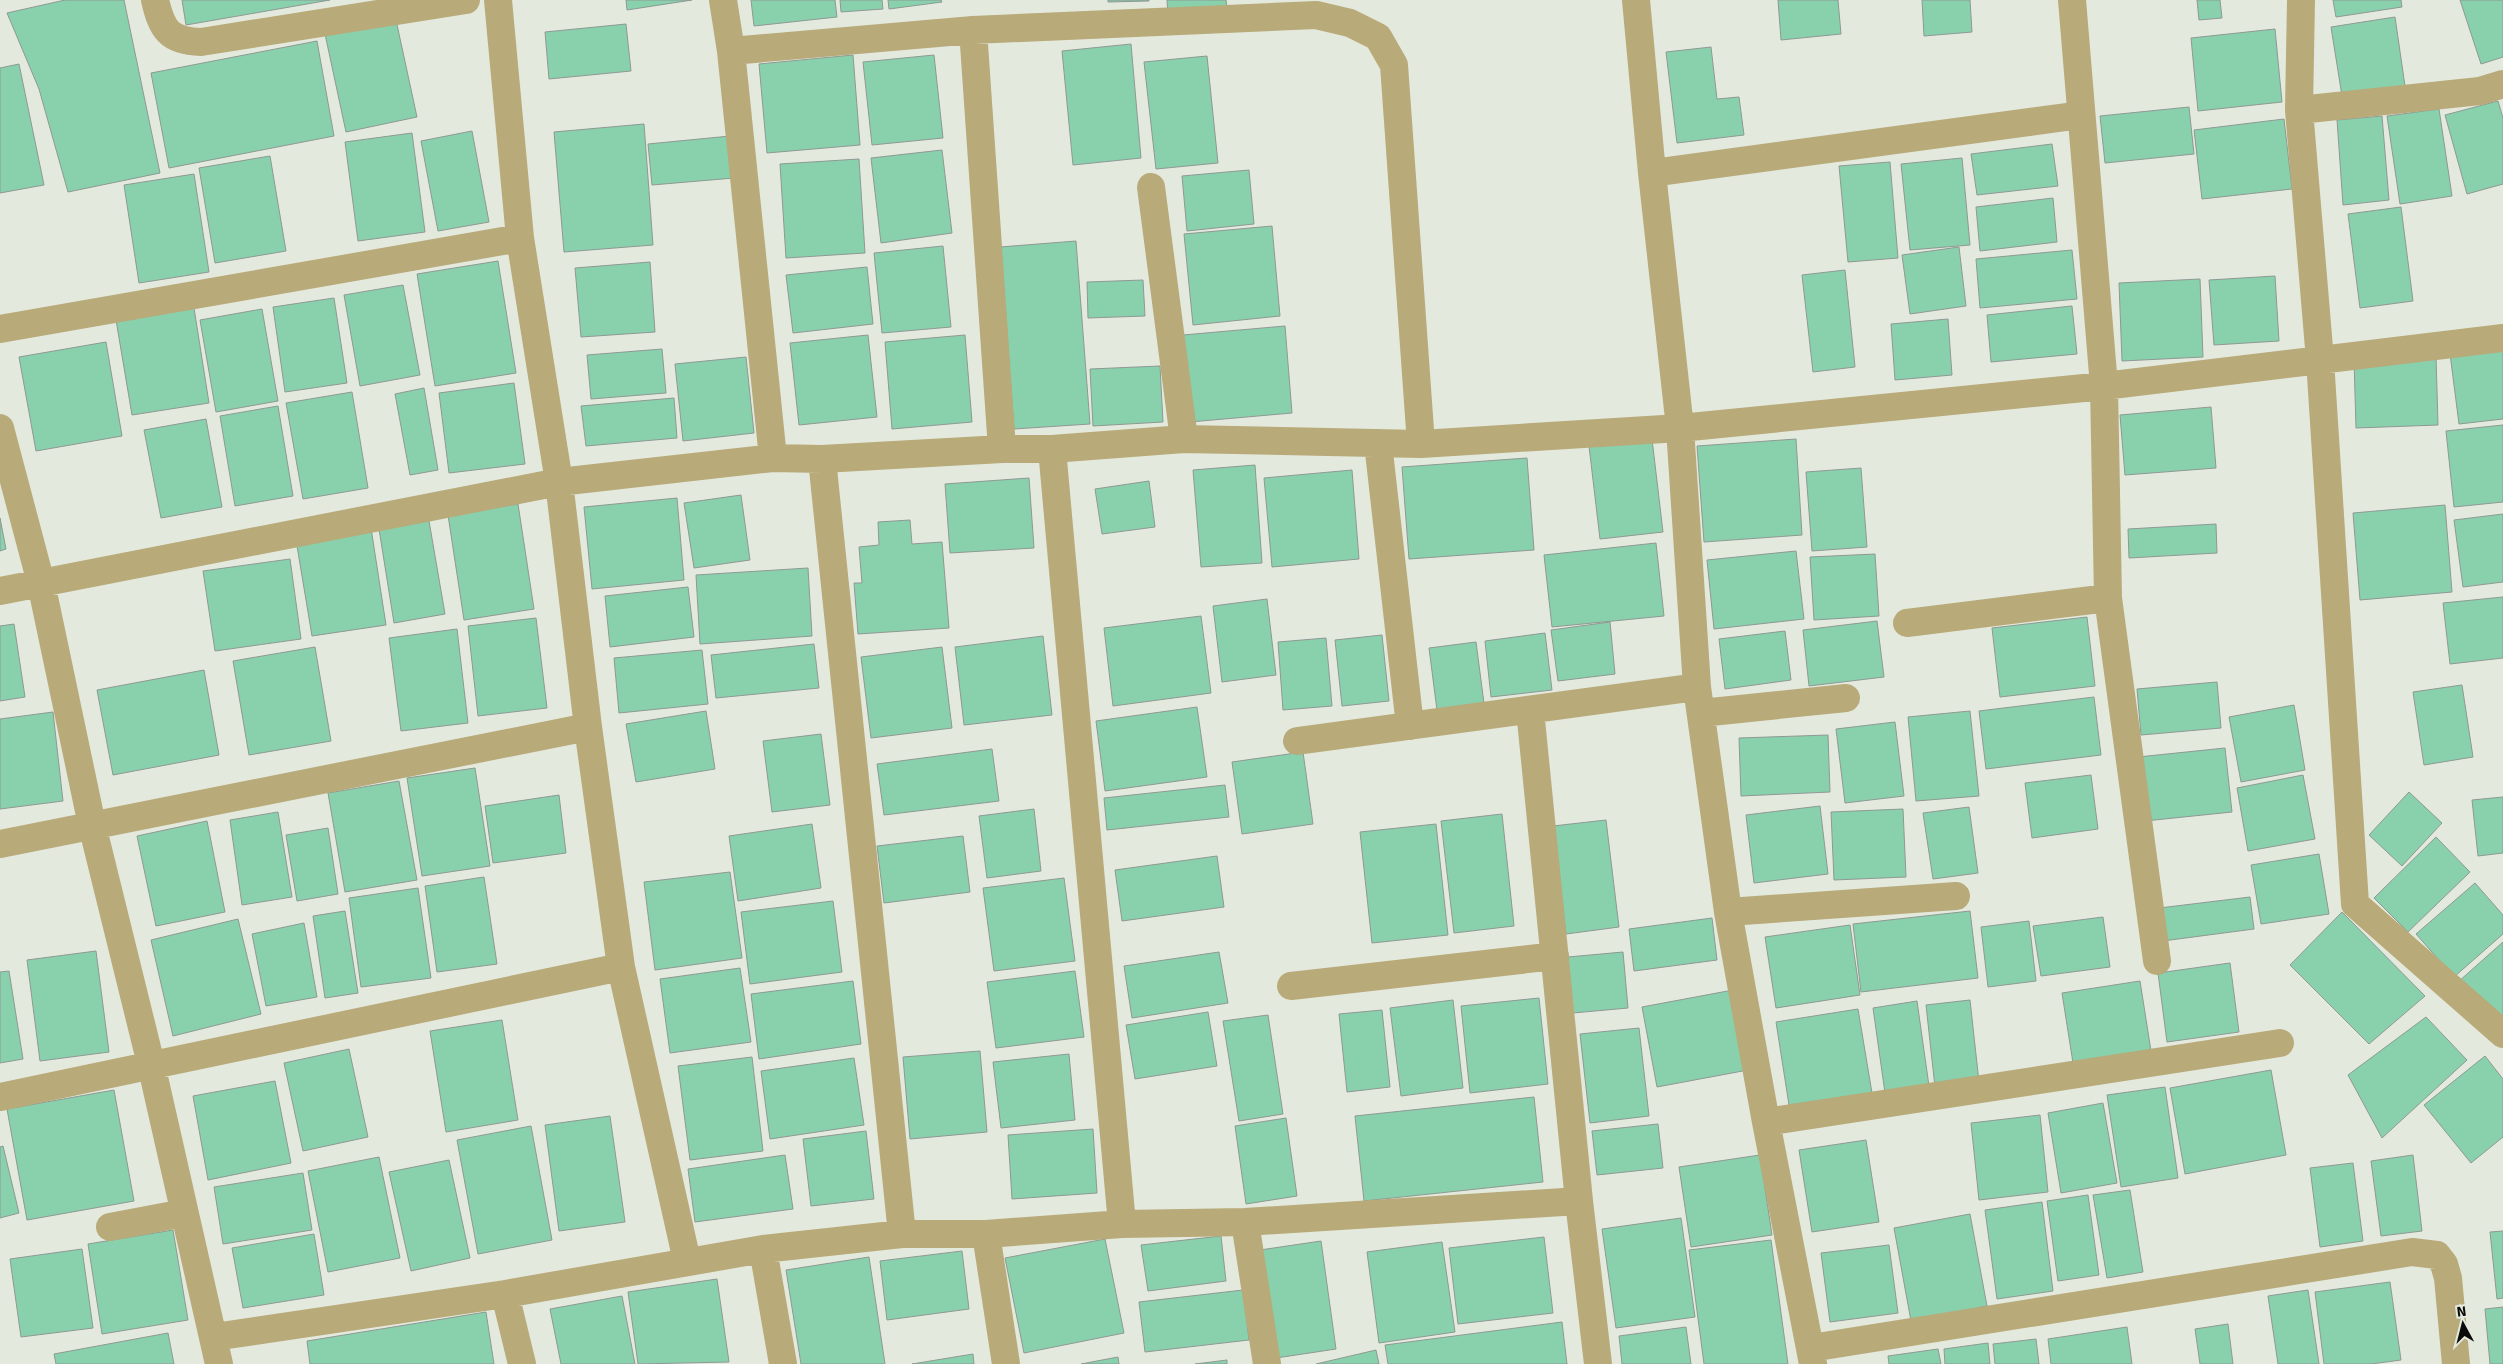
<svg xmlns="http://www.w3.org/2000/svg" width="2503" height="1364" font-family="Signika,sans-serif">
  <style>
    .building { fill: #88d1ac; stroke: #8e9993 }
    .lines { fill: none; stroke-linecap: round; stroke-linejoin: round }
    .street { stroke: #b8aa79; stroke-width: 28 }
  </style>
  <rect width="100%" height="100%" fill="#e4e9de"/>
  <path class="building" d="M65,0H124L160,173L68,192L39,89L7,13Z
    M182,0H330L186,25Z
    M626,0H692L627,10Z
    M751,0H835L837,17L754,26Z
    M840,0H882L883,9L841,12Z
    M888,0H941L942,2L889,9Z
    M1108,0H1149V1L1108,2Z
    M1167,0H1226L1227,8L1168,15Z
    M1778,0H1838L1841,34L1781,40Z
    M1922,0H1970L1972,32L1924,36Z
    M2197,0H2220L2222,18L2199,20Z
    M2333,0H2401L2402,7L2336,17Z
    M2460,0H2503V57L2481,64Z
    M2395,17L2405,86L2342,96L2331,27Z
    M396,20L417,117L346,132L325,34Z
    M626,24L631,71L549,79L545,32Z
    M2275,29L2282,102L2198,111L2191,38Z
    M317,41L334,136L169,168L151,73Z
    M1131,44L1141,158L1073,165L1062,51Z
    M1711,47L1717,99L1739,97L1744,135L1677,143L1666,52Z
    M853,55L860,145L767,153L759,64Z
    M934,55L943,138L872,145L863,62Z
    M1207,56L1218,163L1156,169L1144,62Z
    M19,64L44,185L0,193V68Z
    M2498,101L2503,118V184L2467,194L2445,115Z
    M2189,107L2194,154L2105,163L2100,116Z
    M2439,109L2452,196L2400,204L2387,116Z
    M2382,116L2389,200L2343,205L2337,120Z
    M2284,119L2292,189L2202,199L2194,130Z
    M644,124L653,245L564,252L554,132Z
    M472,131L489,222L438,231L421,141Z
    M412,133L425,232L358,241L345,142Z
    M730,136L734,178L652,185L648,144Z
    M2052,144L2058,186L1977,195L1971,154Z
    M942,150L952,233L881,243L871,158Z
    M270,156L286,251L215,263L199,168Z
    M1962,158L1970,245L1910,250L1901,164Z
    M859,159L865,253L786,258L780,164Z
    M1890,162L1898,258L1848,262L1839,166Z
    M1249,170L1254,224L1187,231L1182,176Z
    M194,174L209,272L139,283L124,185Z
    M2053,198L2057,242L1980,251L1976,207Z
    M2401,207L2413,301L2360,308L2348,214Z
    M1272,226L1280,316L1193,325L1184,234Z
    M1076,241L1090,424L1014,429L1000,247Z
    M943,246L951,327L882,333L874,253Z
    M1959,247L1966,306L1910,314L1902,255Z
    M2072,250L2077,299L1980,308L1976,259Z
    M498,261L516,373L435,386L417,274Z
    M650,262L655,332L581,337L575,268Z
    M867,267L873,324L793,333L786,275Z
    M1845,270L1855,367L1813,372L1802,275Z
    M2275,276L2279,341L2214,345L2209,280Z
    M2200,279L2203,357L2122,361L2119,283Z
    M1143,280L1145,316L1088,318L1087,282Z
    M403,285L420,375L360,386L344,295Z
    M334,298L347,383L285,392L273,307Z
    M2072,306L2077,354L1991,362L1987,315Z
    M194,308L209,403L132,415L116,320Z
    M262,309L278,401L216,412L200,320Z
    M1948,319L1952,375L1895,380L1891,324Z
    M1285,326L1292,413L1190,422L1183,335Z
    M868,335L877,417L799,425L790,343Z
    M965,335L972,422L892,429L885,342Z
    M2503,340V419L2459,424L2449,346Z
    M106,342L122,436L36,451L19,357Z
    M662,349L666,393L591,399L587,355Z
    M2436,356L2438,425L2356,428L2354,359Z
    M746,357L754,433L683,441L675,364Z
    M1160,366L1163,422L1093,426L1090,369Z
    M514,383L525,464L449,473L439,393Z
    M424,388L438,470L410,475L395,394Z
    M352,392L368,488L303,499L286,403Z
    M674,398L677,438L586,446L581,406Z
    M278,406L293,496L235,506L220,416Z
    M2211,407L2216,468L2125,475L2120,415Z
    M206,419L222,507L161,518L144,430Z
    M2503,425V502L2454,507L2446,431Z
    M1652,439L1663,532L1600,539L1589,446Z
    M1796,439L1802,535L1704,542L1697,446Z
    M1527,458L1534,550L1409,559L1402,467Z
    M1255,465L1262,563L1201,567L1193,470Z
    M1861,468L1867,547L1812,551L1806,472Z
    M1352,470L1359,559L1272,567L1264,478Z
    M1029,478L1034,548L950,553L945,484Z
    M1149,481L1155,527L1102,534L1095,489Z
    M741,495L750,560L694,568L684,503Z
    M677,498L684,580L592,589L584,507Z
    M518,504L534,609L464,620L448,515Z
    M2445,505L2452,592L2360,600L2353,513Z
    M2503,514V582L2463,587L2454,520Z
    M0,518L6,549L0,551Z
    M910,520L912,544L942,542L949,628L858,634L854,583H862L859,547L879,545L878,522Z
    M429,521L445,614L394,623L379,529Z
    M2216,524L2217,553L2129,558L2128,529Z
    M371,528L386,625L312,636L296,540Z
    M1656,543L1664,616L1552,627L1544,555Z
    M1796,551L1804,619L1714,629L1707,560Z
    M1875,554L1879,616L1814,620L1810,557Z
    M290,559L301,639L215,651L203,571Z
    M808,568L812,636L700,644L696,575Z
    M688,587L694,637L610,647L605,596Z
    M2503,597V658L2450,664L2443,603Z
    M1267,599L1276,675L1222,682L1213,606Z
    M1201,616L1211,693L1113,706L1104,628Z
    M2087,617L2095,686L2000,697L1992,628Z
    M536,618L547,708L478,716L468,626Z
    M1877,621L1884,677L1809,686L1803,630Z
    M1610,622L1615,674L1558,681L1551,630Z
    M14,624L25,697L0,701V626Z
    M457,629L468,723L401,731L389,638Z
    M1785,631L1791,680L1725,689L1719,639Z
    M1545,633L1552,690L1491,697L1485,641Z
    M1382,635L1389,701L1342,706L1335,640Z
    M1043,636L1052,715L964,725L955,647Z
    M1326,638L1332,706L1283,710L1278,642Z
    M1476,642L1485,711L1438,718L1429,648Z
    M814,644L819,688L716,698L711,655Z
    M315,647L331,741L249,755L233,661Z
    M942,647L952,728L871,738L861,657Z
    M702,650L708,704L619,713L614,658Z
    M204,670L219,755L113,775L97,690Z
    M2217,682L2221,728L2141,735L2137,689Z
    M2462,685L2473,757L2424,765L2413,692Z
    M2094,697L2101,755L1986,769L1979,711Z
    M2294,705L2305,770L2241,782L2229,717Z
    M1197,707L1207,777L1105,791L1096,721Z
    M706,711L715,769L636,782L626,724Z
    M1970,711L1979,796L1916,801L1908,717Z
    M53,712L63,801L0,809V719Z
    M1895,722L1904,796L1845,803L1836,729Z
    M821,734L830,805L772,812L763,741Z
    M1828,735L1830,792L1741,796L1739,738Z
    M2225,748L2232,812L2145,821L2138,757Z
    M992,749L999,801L884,815L877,764Z
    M1303,752L1313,824L1242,834L1232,762Z
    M475,768L490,866L422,876L407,778Z
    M2091,775L2098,829L2032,838L2025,783Z
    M2303,775L2315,839L2248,851L2237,788Z
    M399,781L417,880L345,892L328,793Z
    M1225,785L1229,817L1107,830L1104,798Z
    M2409,792L2442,823L2402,866L2369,835Z
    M559,795L566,853L493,863L485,806Z
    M2503,797V853L2478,856L2472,800Z
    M1820,806L1828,874L1754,883L1746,815Z
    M1969,807L1978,873L1933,879L1923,813Z
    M1034,809L1041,871L987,878L979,816Z
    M1903,809L1906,877L1834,880L1831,812Z
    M278,812L292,897L242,905L230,820Z
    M1502,814L1514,926L1454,933L1441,821Z
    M1606,820L1619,927L1566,934L1553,826Z
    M207,821L225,912L156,926L137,836Z
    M812,824L821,888L738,901L729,836Z
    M1436,824L1448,935L1372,943L1360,832Z
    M328,828L338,894L297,901L286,835Z
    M963,836L970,892L884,903L877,846Z
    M2436,837L2470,872L2408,932L2374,898Z
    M2319,854L2329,914L2261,924L2251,865Z
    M1217,856L1224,907L1122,921L1115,870Z
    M730,872L742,958L655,970L644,882Z
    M484,877L497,964L437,972L425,886Z
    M1064,878L1075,961L994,971L983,888Z
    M2475,883L2503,915V934L2454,977L2416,934Z
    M418,888L431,978L361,987L349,898Z
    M2250,897L2254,929L2155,942L2151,909Z
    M833,901L842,972L750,984L741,912Z
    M345,911L358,993L325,998L313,916Z
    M1970,911L1978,978L1861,992L1853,924Z
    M2342,912L2425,996L2369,1044L2290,965Z
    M2103,917L2110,967L2041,976L2033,926Z
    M1712,918L1717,960L1634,971L1629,929Z
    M238,919L261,1014L173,1036L151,940Z
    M2029,921L2036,981L1988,987L1981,927Z
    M304,923L317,997L266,1006L252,934Z
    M1850,925L1860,995L1776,1008L1765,937Z
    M2503,942V1024L2458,982Z
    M96,951L109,1052L40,1061L27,960Z
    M1219,952L1228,1003L1132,1018L1124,966Z
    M1623,952L1628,1008L1573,1013L1568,957Z
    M2230,963L2239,1032L2167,1042L2158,973Z
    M740,968L751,1042L670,1053L660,979Z
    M9,971L23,1059L0,1063V972Z
    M1075,971L1084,1037L996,1048L987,982Z
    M853,981L861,1044L759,1059L751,994Z
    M2140,981L2151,1051L2073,1063L2062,993Z
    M1733,990L1748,1070L1657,1087L1642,1007Z
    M1539,998L1548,1084L1470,1093L1461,1006Z
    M1453,1000L1463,1088L1401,1096L1390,1008Z
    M1970,1000L1979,1082L1935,1087L1926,1005Z
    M1917,1001L1929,1086L1885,1093L1873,1008Z
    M1858,1009L1872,1093L1789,1105L1776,1022Z
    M1382,1010L1390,1087L1347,1092L1339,1014Z
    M1208,1012L1217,1066L1135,1079L1126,1025Z
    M1268,1015L1283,1114L1239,1121L1223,1021Z
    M2426,1017L2467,1060L2382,1138L2348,1075Z
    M502,1020L518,1120L446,1132L430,1031Z
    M1639,1028L1649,1116L1590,1123L1580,1034Z
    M349,1049L368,1137L303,1151L284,1063Z
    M980,1051L987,1132L910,1139L903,1057Z
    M1069,1054L1075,1120L1001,1128L993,1062Z
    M2485,1056L2503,1079V1137L2471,1163L2424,1105Z
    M752,1057L763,1151L690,1160L678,1066Z
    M854,1058L864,1125L770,1139L761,1071Z
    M2271,1070L2286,1155L2185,1174L2170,1088Z
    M275,1081L291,1163L208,1180L193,1096Z
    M2165,1087L2178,1178L2121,1187L2107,1095Z
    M114,1090L134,1201L27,1220L7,1109Z
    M1534,1097L1543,1182L1364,1201L1355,1116Z
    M2103,1103L2117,1183L2061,1193L2048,1113Z
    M2040,1115L2048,1192L1979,1200L1971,1123Z
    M610,1116L625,1222L559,1231L545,1125Z
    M1286,1118L1297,1196L1246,1204L1235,1126Z
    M1658,1124L1663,1168L1597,1175L1592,1131Z
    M531,1126L552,1240L478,1254L457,1140Z
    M1093,1129L1097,1193L1012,1199L1008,1135Z
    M866,1131L874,1199L811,1206L803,1139Z
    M1866,1140L1879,1222L1812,1232L1799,1150Z
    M3,1146L19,1213L0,1218V1147Z
    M785,1155L793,1209L695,1222L688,1169Z
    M1760,1155L1772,1235L1691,1247L1679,1167Z
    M2413,1155L2422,1231L2381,1236L2371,1161Z
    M379,1157L400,1258L328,1272L308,1171Z
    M449,1160L470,1258L411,1271L389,1172Z
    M2353,1163L2363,1241L2320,1247L2310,1168Z
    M303,1173L312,1230L223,1244L214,1187Z
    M2130,1190L2143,1272L2107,1278L2093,1195Z
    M2088,1195L2099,1275L2058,1281L2047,1201Z
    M2042,1202L2053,1291L1997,1299L1985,1210Z
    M1970,1214L1987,1306L1911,1321L1894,1228Z
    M1681,1218L1695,1317L1616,1328L1602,1229Z
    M173,1230L188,1320L102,1334L88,1244Z
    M2503,1231V1298L2497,1299L2490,1232Z
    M314,1234L324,1295L243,1308L232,1248Z
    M1221,1236L1226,1281L1148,1291L1141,1245Z
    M1544,1237L1553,1313L1458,1324L1449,1248Z
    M1105,1239L1124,1333L1024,1353L1005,1258Z
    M1771,1240L1788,1364H1704L1689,1250Z
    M1321,1241L1336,1349L1276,1358L1260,1250Z
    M1442,1242L1455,1332L1379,1343L1367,1252Z
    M1889,1245L1898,1313L1830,1322L1821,1253Z
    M82,1249L93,1328L21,1337L10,1259Z
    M962,1251L969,1309L887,1320L880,1261Z
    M869,1257L885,1364H801L786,1270Z
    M717,1279L729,1362L638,1364L628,1292Z
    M2390,1282L2401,1360L2371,1364H2324L2315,1292Z
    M1243,1290L1249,1340L1145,1352L1139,1302Z
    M2308,1290L2319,1364H2278L2268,1296Z
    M622,1296L635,1364H561L550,1309Z
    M2503,1307V1364H2490L2485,1309Z
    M486,1312L494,1364H310L307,1341Z
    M1562,1322L1567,1364H1388L1385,1345Z
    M2228,1324L2233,1364H2200L2195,1329Z
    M1686,1327L1691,1364H1622L1619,1336Z
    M2127,1327L2132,1364H2051L2048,1339Z
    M168,1333L174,1364H56L54,1354Z
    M2036,1339L2039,1364H1995L1993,1344Z
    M1988,1343L1990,1364H1945L1944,1349Z
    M1938,1349L1941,1364H1889L1888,1356Z
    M1376,1350L1379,1364H1316Z
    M973,1354L974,1364H912Z
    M1118,1357L1119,1364H1081Z
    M1227,1360V1364H1195Z"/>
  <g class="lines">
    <path class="street" d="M155,0C162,30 169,41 201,42L466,0
      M498,0L520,238L559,482L588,727L621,967L687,1261
      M723,0L731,51L773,458
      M1636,0L1652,173
      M2072,0L2104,386L2108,598L2157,961
      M2301,0L2299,110L2320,360L2355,904L2503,1034
      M973,30L1002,449
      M731,51L973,30L1316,15L1350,23L1378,37L1394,65L1421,444
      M2299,110L2480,91L2503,84
      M1151,187L1184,439
      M0,329L520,238
      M0,428L41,583L92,825L151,1064L219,1364
      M1378,443L1410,726
      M1052,449L1122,1224
      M822,459L902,1234
      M0,591L559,482L773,458L822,459L1002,449H1052L1184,439L1421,444L1680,428L2104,386L2503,338
      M1907,623L2108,598
      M1530,710L1579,1201L1598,1364
      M1701,713L1846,698
      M1297,741L1697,687
      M0,844L588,727
      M1728,912L1956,896
      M1291,986L1555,956
      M0,1097L621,967
      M1766,1122L2280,1043
      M1245,1222L1267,1364
      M110,1227L184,1213
      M986,1234L1006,1364
      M763,1249L783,1364
      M505,1294L522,1364
      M214,1337L505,1294L763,1249L902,1234H986L1122,1224L1245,1222L1579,1201
      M1811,1348L2412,1252L2437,1255L2444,1264L2448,1278L2456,1364
      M1813,1364L1766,1122L1728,912L1697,687L1680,428L1652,173L2081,115"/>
  </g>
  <g transform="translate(2463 1324) rotate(353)" stroke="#e4e9de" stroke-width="4" paint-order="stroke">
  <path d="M0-4L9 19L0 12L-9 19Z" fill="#0b0c09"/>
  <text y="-8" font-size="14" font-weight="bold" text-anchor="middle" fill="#0b0c09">N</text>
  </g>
</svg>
